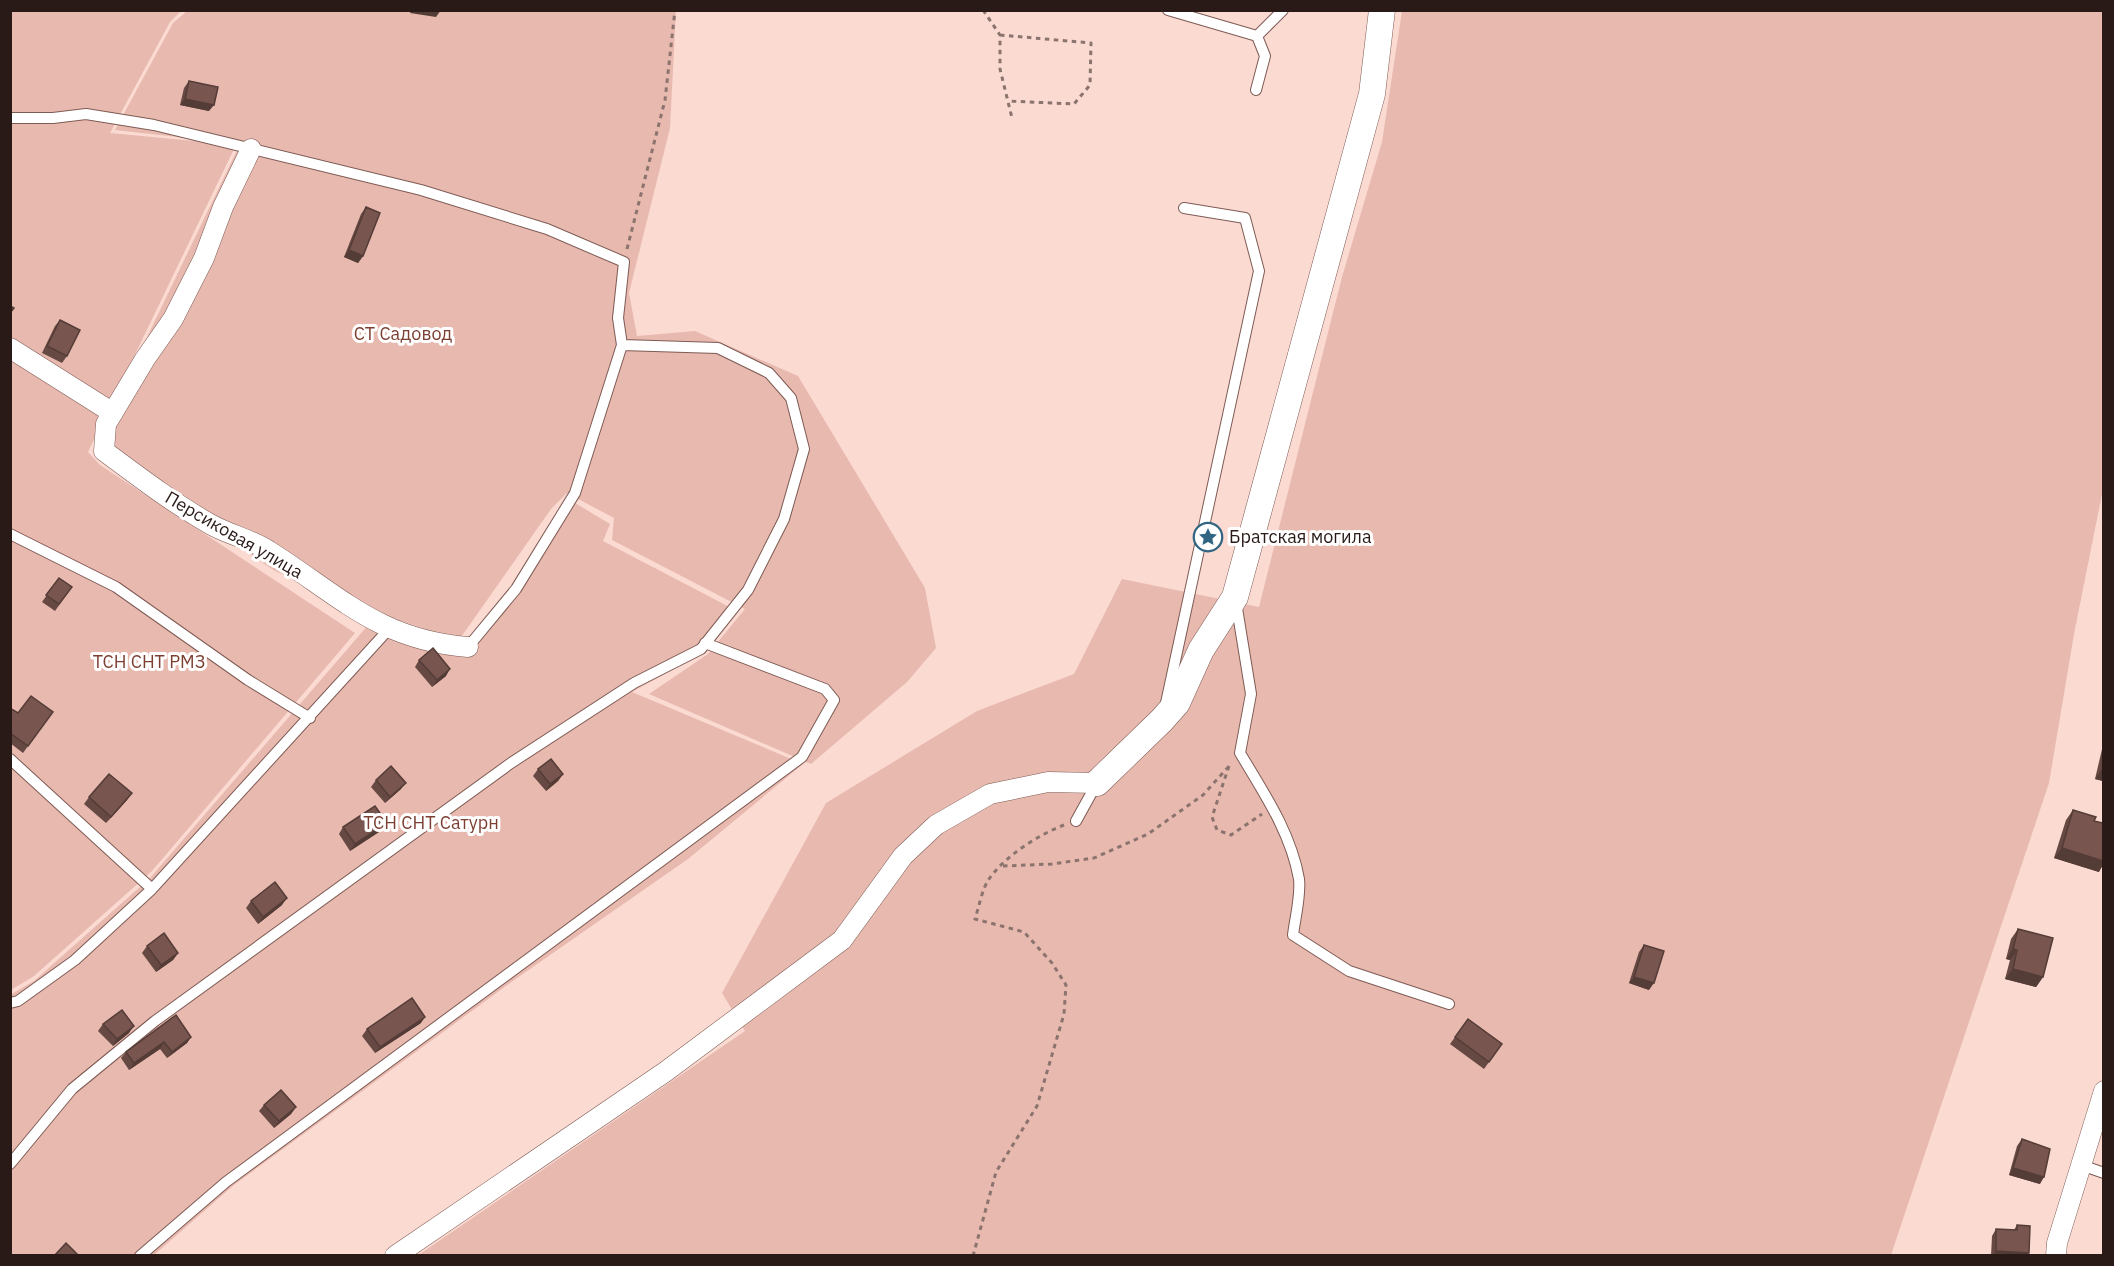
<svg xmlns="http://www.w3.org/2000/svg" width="2114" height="1266" font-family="'IBM Plex Sans',sans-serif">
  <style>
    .green { fill: #e8b9af }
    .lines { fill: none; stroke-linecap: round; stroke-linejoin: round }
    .service-casing { stroke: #7e5b54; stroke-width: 12 }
    .minor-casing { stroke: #7e5b54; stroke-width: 21 }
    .tertiary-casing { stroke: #7e5b54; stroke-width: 27 }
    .path { stroke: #8b746e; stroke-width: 3; stroke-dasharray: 4.5 4.5; stroke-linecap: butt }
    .service { stroke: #fff; stroke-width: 10 }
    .minor { stroke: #fff; stroke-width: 20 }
    .tertiary { stroke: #fff; stroke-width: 26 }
    .wall { fill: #674943 }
    .shaded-wall { fill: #543c37 }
    .building { fill: #78554e; stroke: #543c37; stroke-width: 1.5 }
    .labels { text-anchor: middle; stroke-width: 6; stroke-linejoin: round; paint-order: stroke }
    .park-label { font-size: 18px; fill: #7d3e32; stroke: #fff }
    .street-label { font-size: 18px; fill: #291a17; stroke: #fff }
    .poi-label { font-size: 18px; fill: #291a17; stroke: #fff; text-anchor: start }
  </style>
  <rect width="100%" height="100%" fill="#fbdad2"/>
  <path class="green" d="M11,11H181L170,22L110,133L236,145L88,452L100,465L355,633L152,871L34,976L11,990Z
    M187,11H676L670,128L629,293L637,336L695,331L798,376L925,588L936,648L907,682L811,764L649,694L708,654L745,609L612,540L614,518L567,493L551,509L459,640L383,615L275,571L95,452L97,441L240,144L115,130L173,23Z
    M1402,11H2103V489L2074,634L2049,783L1891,1255L417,1256L745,1031L722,993L826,803L977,711L1074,674L1122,579L1259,607L1342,277L1382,142Z
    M575,503L610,524L603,541L737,611L699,655L632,692L803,764L688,859L517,978L234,1185L154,1255H11L10,995L34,981L150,878L369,624L468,650Z"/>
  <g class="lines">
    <g class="service-casing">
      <path id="service" d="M1168,10L1257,36
        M1256,90L1265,56L1257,36L1283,10
        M10,118H53L86,114L154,125L421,190L547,229L624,262L618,318L622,345L575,493L516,589L468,647
        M10,534L116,587L248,680L310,718
        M1236,602L1251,694L1240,753C1264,793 1291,833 1299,879C1301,896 1295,918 1293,935L1349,971L1449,1004
        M1166,703L1259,271L1245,218L1184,208
        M10,759L152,889
        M1076,821L1097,783
        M10,1003L18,1001L75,960L152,889L389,629
        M10,1164L72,1089L155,1021L511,763L634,683L701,649L748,590L784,519L804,449L791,398L769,373L718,348L622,345
        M2081,1165L2104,1173
        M140,1256L226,1182L802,757L834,700L825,689L705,643"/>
    </g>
    <g class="minor-casing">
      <path id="minor" d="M251,149L223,207L204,258L173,319L145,359L106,424L104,451C139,477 173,503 210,524C229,535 251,539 269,551C340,596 379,640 468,647
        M10,348L113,413
        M395,1256L665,1072L842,940L903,856L936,825L990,794L1048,782L1097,783
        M2056,1256L2057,1243L2104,1091"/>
    </g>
    <g class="tertiary-casing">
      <path id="tertiary" d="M1097,783L1162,720L1177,703L1201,650L1235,597L1372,94L1382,10"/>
    </g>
    <path class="path" d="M983,10L1000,35V69L1012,118
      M1000,35L1091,43L1090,85L1074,104L1008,101
      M627,249L665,100L675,10
      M1229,766L1212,817L1217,830L1231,835L1262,814
      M1003,866L1052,864L1094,858L1148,834L1203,795L1231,764
      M973,1256L996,1172L1037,1106L1064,1014L1066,985L1052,963L1024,932L975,919C979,907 982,889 989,879C1005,856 1038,835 1064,825"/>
    <use href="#service" class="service"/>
    <use href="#minor" class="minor"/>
    <use href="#tertiary" class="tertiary"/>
  </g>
  <path class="wall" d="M189,81L209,111L180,105L184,88Z
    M366,207L363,256L358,263L344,257L361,214Z
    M60,320L67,356L62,363L42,353L55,326Z
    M59,578L72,587L55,611L42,602Z
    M419,660L446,676L432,687L415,667Z
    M10,708L18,713L53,712L23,753L10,743Z
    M2103,745V781L2095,779Z
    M538,769L563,774L558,781L546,791L533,776Z
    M376,780L401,789L385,803L371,787Z
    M89,797L127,800L106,823L84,804Z
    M2073,810L2094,821L2099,872L2054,858L2066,820Z
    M343,827L382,830L350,851L339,834Z
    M251,901L282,905L258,924L246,908Z
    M2018,929L2043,977L2036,987L2005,979L2010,960L2006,959L2011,939Z
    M1644,945L1649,990L1629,983L1639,952Z
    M147,946L178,953L173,960L156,972L142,953Z
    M176,1015L191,1037L187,1043L167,1058L160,1049L129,1070L121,1058L126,1052Z
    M1468,1019L1502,1044L1484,1069L1450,1044Z
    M421,1023L375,1053L362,1036L367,1029Z
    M103,1024L129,1033L113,1046L98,1031Z
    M264,1105L296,1107L291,1114L274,1128L259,1111Z
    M2022,1139L2040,1184L2009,1175L2017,1146Z
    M2017,1225L2027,1256H1991L1992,1236L1996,1229L2014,1230Z"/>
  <path class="shaded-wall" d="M411,10H441L436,17L410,13Z
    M185,99L214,105L209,111L180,105Z
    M349,250L363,256L358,263L344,257Z
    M450,669L446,676L432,687L437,680Z
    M2102,769H2103V781L2095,779Z
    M563,774L558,781L546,791L550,784Z
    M406,783L401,789L385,803L390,797Z
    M132,793L127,800L106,823L111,817Z
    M387,823L382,830L350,851L355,844Z
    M2062,848L2103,861V865L2099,872L2054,858Z
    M287,898L282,905L258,924L263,917Z
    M2013,949L2017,950L2010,960L2006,959Z
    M178,953L173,960L156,972L161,965Z
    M2013,969L2043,977L2036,987L2005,979Z
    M1634,977L1654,983L1649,990L1629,983Z
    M425,1017L421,1023L375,1053L380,1047Z
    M134,1026L129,1033L113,1046L117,1039Z
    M191,1037L187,1043L167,1058L172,1052Z
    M164,1042L160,1049L129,1070L134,1063Z
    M296,1107L291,1114L274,1128L279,1121Z
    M2013,1168L2044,1177L2040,1184L2009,1175Z
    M1996,1251L2029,1253L2027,1256H1993Z"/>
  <path class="building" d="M189,81L218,87L214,105L185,99Z
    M366,207L380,213L363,256L349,250Z
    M10,306L14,308L10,313Z
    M60,320L80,330L67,356L47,346Z
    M59,578L72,587L59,604L46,595Z
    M433,648L450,669L437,680L419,660Z
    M31,696L53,712L28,746L10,733V708L18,713Z
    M551,759L563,774L550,784L538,769Z
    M391,766L406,783L390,797L376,780Z
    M109,774L132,793L111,817L89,797Z
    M375,806L387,823L355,844L343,827Z
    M2073,810L2096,817L2094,821L2103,823V861L2062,848Z
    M275,882L287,898L263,917L251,901Z
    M2018,929L2053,938L2043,977L2013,969L2017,950L2013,949Z
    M164,933L178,953L161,965L147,946Z
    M1644,945L1664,951L1654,983L1634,977Z
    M412,998L425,1017L380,1047L367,1029Z
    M122,1010L134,1026L117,1039L103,1024Z
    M176,1015L191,1037L172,1052L164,1042L134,1063L126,1052Z
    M1468,1019L1502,1044L1489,1062L1455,1037Z
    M281,1090L296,1107L279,1121L264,1105Z
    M2022,1139L2050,1149L2044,1177L2013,1168Z
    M2017,1225L2030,1226L2029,1253L1996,1251V1229L2017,1230Z
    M66,1243L79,1256H54Z"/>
  <defs>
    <g id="sight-ring" transform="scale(1.5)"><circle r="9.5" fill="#fff" stroke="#316582" stroke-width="1.5"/><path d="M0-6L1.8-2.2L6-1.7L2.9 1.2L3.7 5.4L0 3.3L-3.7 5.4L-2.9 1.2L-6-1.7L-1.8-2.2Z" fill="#316582"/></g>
  </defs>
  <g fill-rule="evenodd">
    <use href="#sight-ring" x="1208" y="537"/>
  </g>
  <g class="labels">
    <g class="park-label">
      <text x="403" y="340">СТ Садовод</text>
      <text x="149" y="668">ТСН СНТ РМЗ</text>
      <text x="431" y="829">ТСН СНТ Сатурн</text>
    </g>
    <g class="street-label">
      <text transform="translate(234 535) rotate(30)" y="6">Персиковая улица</text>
    </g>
    <g class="poi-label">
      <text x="1229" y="543">Братская могила</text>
    </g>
  </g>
  <rect width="2114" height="1266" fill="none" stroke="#291a17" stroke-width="24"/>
</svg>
